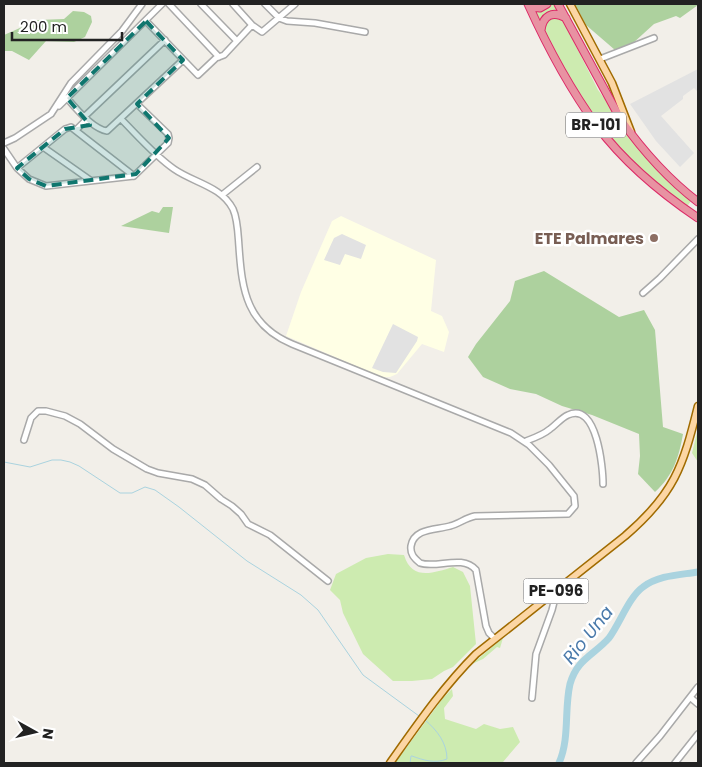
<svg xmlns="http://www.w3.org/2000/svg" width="702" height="767" font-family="Poppins,sans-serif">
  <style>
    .education { fill: #ffffe5 }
    .grass { fill: #cdebb0 }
    .forest { fill: #add19e }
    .parking { fill: #e2e2e2 }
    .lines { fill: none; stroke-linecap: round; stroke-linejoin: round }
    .stream { stroke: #aad3df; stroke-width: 1 }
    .river { stroke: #aad3df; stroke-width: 7 }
    .minor-casing { stroke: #a9a9a9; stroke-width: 8 }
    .major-casing { stroke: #a06b00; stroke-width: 9 }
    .highway-casing { stroke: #dc2a67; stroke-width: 9 }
    .minor { stroke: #fff; stroke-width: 5 }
    .major { stroke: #fcd6a4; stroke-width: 6 }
    .highway { stroke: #e892a2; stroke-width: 7 }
    .marked { fill: #0f766e; fill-opacity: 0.2; stroke: #0f766e; stroke-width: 4; stroke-dasharray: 10 6; stroke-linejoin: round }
    .education-dot { fill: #8d6e63; stroke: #fff; stroke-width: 2 }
    .labels { text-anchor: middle; stroke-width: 5; stroke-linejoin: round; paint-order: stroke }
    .shield { fill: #fff; stroke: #646464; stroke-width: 1 }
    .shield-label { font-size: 15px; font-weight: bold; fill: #222 }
    .education-label { font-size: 16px; font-weight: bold; fill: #785e54; stroke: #fff; text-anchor: end }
    .water-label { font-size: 18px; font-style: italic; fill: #4a7aab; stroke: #fff }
  </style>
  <rect width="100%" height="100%" fill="#f2efe9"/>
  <path class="education" d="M341,216L436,260L431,311L442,316L449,332L444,352L422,344L397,374L390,377H382L286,336L301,292L332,221Z"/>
  <path class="grass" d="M549,4H555L561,16H545L538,23L528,9C538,12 541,10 549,4Z
    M546,16L562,18L598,90L663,176L691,201L683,212L660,193L597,130L539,24Z
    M698,429V462L692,453Z
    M388,554L404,555C412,581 433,573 453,567L463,572L470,586L476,644L453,667L444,671L432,679L412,681H393L363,654L343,613L340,600L330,590L336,574L366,558Z
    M503,638L500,648L497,647L483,659L472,664Z
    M452,689L453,696L444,708L445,719L476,729L484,724L500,729L513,727L520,742L503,762L395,763L443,698Z"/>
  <path class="forest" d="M575,4H698V5L680,18L676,16L654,24L632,44L615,50L586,25Z
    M73,11L84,12L91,16L92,22L85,37L74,42L46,41L29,60L12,51H4V35L38,20L64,19Z
    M163,207H173L169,233L121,226L152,211L159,213Z
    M544,271L619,317L644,310L655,330L663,427L683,434C679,457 673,476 655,492L638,474L640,456L639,434L592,415L562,406L536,394L510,389L483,377L468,357L476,344L510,301L515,281Z"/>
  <path class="parking" d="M698,69V92L694,88L683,96V99L661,116L694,153L680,167L656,141L630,104Z
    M342,234L366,245L361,259L345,254L340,265L324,260L334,238Z
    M393,324L418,337L417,341L396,373L383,372L372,368Z"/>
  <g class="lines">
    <path class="stream" d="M4,462L30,467L52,460H61L70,462L79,466L120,493H132L145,487L155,490L179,507L247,561L301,595L318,610L363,675L419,716
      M410,763L411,756H412C423,760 435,764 447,759C447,743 437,730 425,720"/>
    <path class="river" d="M559,763C570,738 564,710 570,684C577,659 594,655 609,638C620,623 629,597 643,587C659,575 680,575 698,572"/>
    <g class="minor-casing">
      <path id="minor" d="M169,4L219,57
        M201,4L237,41
        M233,4L252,25L262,32L295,4
        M265,4L279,18L287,21L315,23L365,32
        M146,21L198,75L216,58L224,55L252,25
        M600,59L654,38
        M67,98C76,109 93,129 107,131L183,60
        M59,106L162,4
        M84,117L165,40
        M121,119C138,136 154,155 174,169C194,183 221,186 233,209C238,220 238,235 239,247C242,291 247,325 292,344L511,433L529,445L549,465L574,496L575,506L568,514L475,516C465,518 459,524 450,526C436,530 414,528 411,546C410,554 414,558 420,563C437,569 462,554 476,570L486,626L489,633L494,638
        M76,130L87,119
        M4,143L15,138L51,114L71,83L122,31L142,4
        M43,147L90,180
        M4,149L17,168L29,179L46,186L134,176L168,143L169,138L168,134L137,104
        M17,168L65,129L71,127L134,176
        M222,195L257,167
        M643,293L660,278L698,239
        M24,440L31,418L38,411H46L65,416L80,424L113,449L147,469L158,473L192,479L205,485L221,499L232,506L241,514L248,524L270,535L328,581
        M526,441C534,438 543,435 550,429C556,425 561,418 568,415C597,401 603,468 603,484
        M532,698L536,654L552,610L557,590
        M691,698L698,704
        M636,763L660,736L698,687
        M675,763L698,734"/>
    </g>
    <g class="major-casing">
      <path id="major" d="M570,4L612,83L631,132
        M390,763C417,725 443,687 476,654L625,536C674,494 683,467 698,406"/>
    </g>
    <g class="highway-casing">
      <path id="highway" d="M528,4C547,46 570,89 597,126C624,162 661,193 698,218
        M558,4L621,120C643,151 668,179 698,202
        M530,7L540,8L547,4
        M541,30C543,16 552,10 566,18"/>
    </g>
    <use href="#minor" class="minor"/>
    <use href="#major" class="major"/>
    <use href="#highway" class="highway"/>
  </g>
  <path class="marked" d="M146,21L183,60L137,104L169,138L136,174L46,186L29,179L17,168L65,129L90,125L67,98Z"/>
  <circle class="education-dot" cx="654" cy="238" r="5"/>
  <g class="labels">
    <g class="shield">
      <rect x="566" y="112.5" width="60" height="25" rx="4"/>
      <rect x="523.5" y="578.5" width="65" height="25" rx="4"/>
    </g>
    <g class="shield-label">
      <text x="596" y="130">BR-101</text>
      <text x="556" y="596">PE-096</text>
    </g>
    <g class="education-label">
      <text x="644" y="244">ETE Palmares</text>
    </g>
    <g class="water-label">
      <text transform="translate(588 635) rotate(-51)" y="6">Rio Una</text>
    </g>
  </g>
  <rect width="702" height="767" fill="none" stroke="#222222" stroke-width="10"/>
  <g transform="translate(35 732) rotate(98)" stroke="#ffffff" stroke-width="4" paint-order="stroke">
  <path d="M0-4L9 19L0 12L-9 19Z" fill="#222222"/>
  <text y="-8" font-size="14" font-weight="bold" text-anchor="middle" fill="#222222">N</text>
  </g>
  <path d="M12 32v8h110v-8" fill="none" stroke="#222222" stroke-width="2.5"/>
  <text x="20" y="32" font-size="15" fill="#222222" stroke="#ffffff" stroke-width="4" paint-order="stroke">200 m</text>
</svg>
